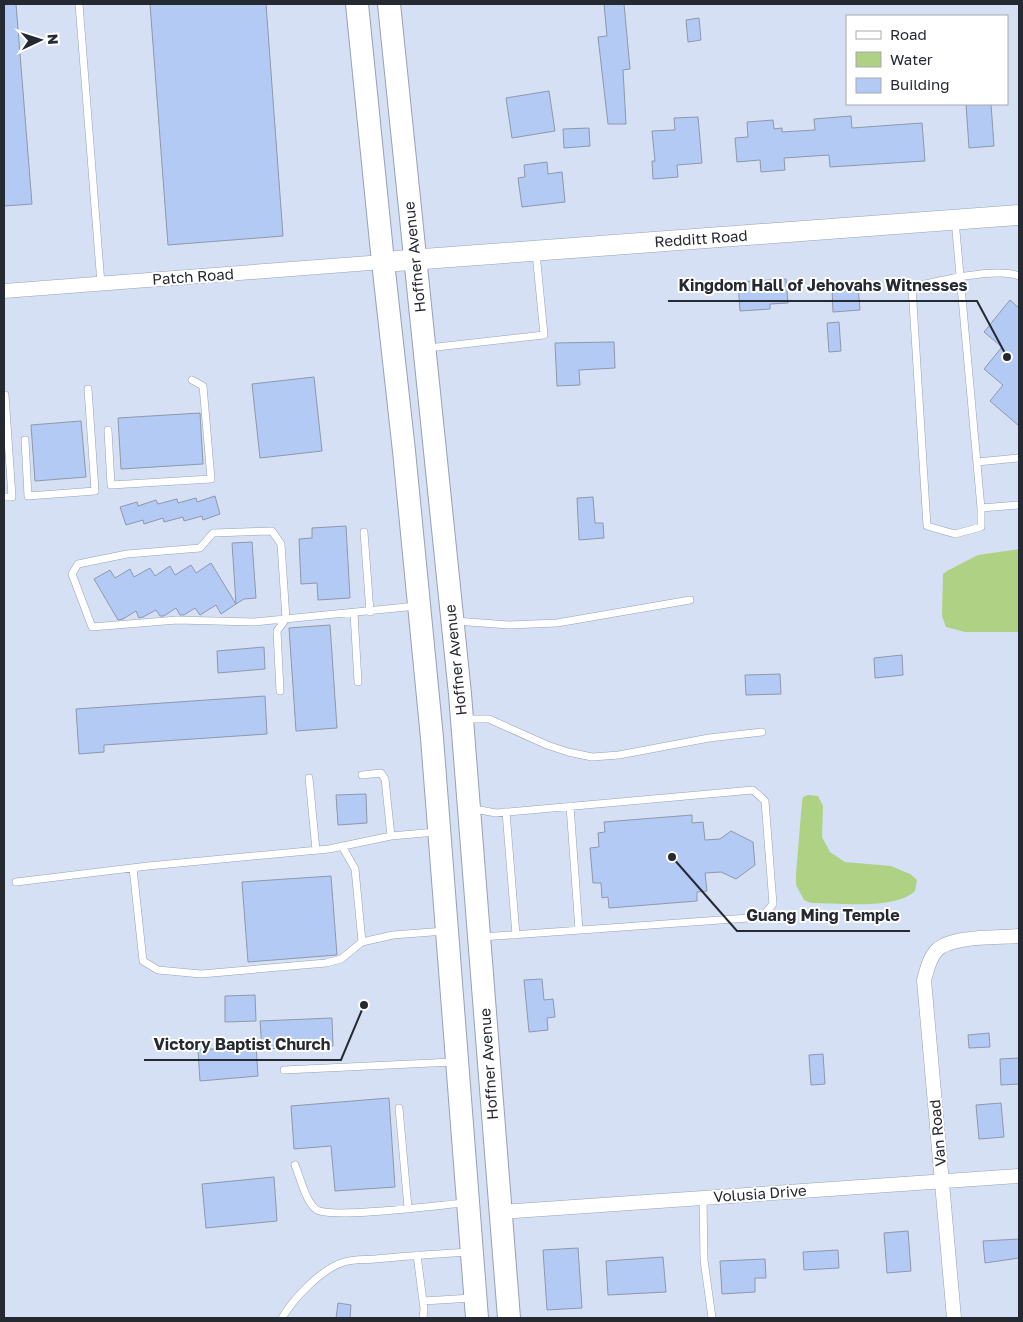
<svg xmlns="http://www.w3.org/2000/svg" width="1023" height="1322" font-family="'Golos Text',sans-serif">
  <style>
    .water { fill: #afd183 }
    .building { fill: #b3caf5; stroke: #8e98ac }
    .lines { fill: none; stroke-linecap: round; stroke-linejoin: round }
    .lane-casing { stroke: #96a1b5; stroke-width: 8 }
    .street-casing { stroke: #96a1b5; stroke-width: 15 }
    .secondary-casing { stroke: #96a1b5; stroke-width: 21 }
    .primary-casing { stroke: #96a1b5; stroke-width: 24 }
    .lane { stroke: #fff; stroke-width: 7 }
    .street { stroke: #fff; stroke-width: 14 }
    .secondary { stroke: #fff; stroke-width: 20 }
    .primary { stroke: #fff; stroke-width: 22 }
    .labels { text-anchor: middle; stroke-width: 4; stroke-linejoin: round; paint-order: stroke }
    .street-label { font-size: 15px; fill: #252931; stroke: #fff }
    .leader { fill: none; stroke: #252931; stroke-width: 2 }
    .callout-dot { fill: #252931; stroke: #fff; stroke-width: 2 }
    .callout-label { font-size: 16px; text-anchor: middle; font-weight: bold; fill: #252931; stroke: #fff; stroke-width: 4; stroke-linejoin: round; paint-order: stroke }
  </style>
  <rect width="100%" height="100%" fill="#d5e0f5"/>
  <path class="water" d="M1019,549V632H965L946,627L942,616L943,574L947,571L978,555Z
    M808,795L818,796L823,806L822,837L830,852L845,862L891,866L910,874L917,880L915,891C895,910 839,903 811,903L804,900L796,885V874L802,802L803,797Z"/>
  <path class="building" d="M4,4H16L32,204L4,206Z
    M150,4H266L283,236L168,245Z
    M604,4H624L630,69L623,70L626,124H608L598,37L607,36Z
    M699,18L701,40L688,42L686,20Z
    M549,91L555,131L512,138L506,98Z
    M966,104H991L994,146L969,148Z
    M851,116L852,128L922,123L925,161L830,167L829,155L784,158L785,170L761,172L760,160L737,162L735,138L748,137L747,122L773,120L774,129L782,128V132L815,130L814,119Z
    M698,117L702,163L677,165L678,177L653,179L652,161H655L652,131L675,130L674,118Z
    M589,128L590,146L564,148L563,129Z
    M547,162L548,174L562,172L565,202L522,207L518,178L525,177L524,165Z
    M786,279L788,303L770,304V309L740,311L738,282Z
    M858,285L860,310L833,312L832,287Z
    M1010,300L1019,308V426L990,401L1003,385L984,369L1002,347L984,332Z
    M839,322L841,351L829,352L827,323Z
    M614,342L615,368L579,370L580,385L557,386L555,343Z
    M314,377L322,451L260,458L252,384Z
    M200,413L203,464L121,469L118,418Z
    M81,421L86,477L35,481L31,425Z
    M215,496L220,514L203,520L202,516L184,521L183,517L164,522L163,518L144,524L143,520L126,525L120,507L137,502L138,506L156,500L158,504L177,499L178,503L196,498L197,502Z
    M593,497L595,523H603L604,538L579,540L577,498Z
    M346,526L350,598L318,600L317,583L301,584L299,539L312,538V528Z
    M252,542L256,598L244,599L236,604L232,543Z
    M211,563L236,604L221,614L216,605L200,615L195,608L184,615H180L176,608L164,616H160L156,610L143,617L139,618L136,611L123,619L118,620L94,579L110,570L115,578L130,569L134,577L150,568L155,576L170,566L175,575L191,565L196,573Z
    M330,625L337,728L296,731L289,628Z
    M264,647L265,669L218,673L217,651Z
    M902,655L903,675L875,678L874,658Z
    M780,674L781,694L746,695L745,675Z
    M265,696L267,734L104,745V752L79,754L76,709Z
    M366,794L367,823L338,825L336,795Z
    M692,815V823L703,822L705,840L720,839L731,831L753,842L755,865L736,879L721,872L705,873L707,891L697,892V901L609,908L608,897L602,898L601,883H593L590,848L599,847L598,833L605,832L604,822Z
    M331,876L337,955L248,962L242,882Z
    M542,979L544,1000L553,999L555,1017L547,1018L548,1030L529,1032L524,980Z
    M255,995L256,1021L225,1022V996Z
    M332,1018L333,1046L262,1049L260,1021Z
    M989,1033L990,1047L969,1048L968,1035Z
    M256,1046L258,1076L200,1081L198,1050Z
    M823,1054L825,1084L811,1085L809,1055Z
    M1019,1058V1084L1001,1085L1000,1059Z
    M389,1098L395,1187L335,1191L331,1146L294,1149L291,1106Z
    M1001,1103L1004,1137L979,1139L976,1105Z
    M274,1177L277,1221L206,1228L202,1184Z
    M908,1231L911,1271L887,1273L884,1233Z
    M1019,1239V1258L985,1263L983,1241Z
    M578,1248L582,1308L547,1310L543,1250Z
    M838,1250L839,1268L804,1270L803,1252Z
    M663,1257L666,1292L608,1295L606,1261Z
    M765,1259L766,1278H755V1292L722,1294L720,1261Z
    M338,1303L351,1305L350,1318H336Z"/>
  <g class="lines">
    <g class="lane-casing">
      <path id="lane" d="M79,4L101,284
        M955,220L981,508
        M1019,276C996,267 938,281 912,287L927,526L955,534L981,527V508L1019,505
        M428,348L544,335L536,253
        M108,430L111,485L211,479L203,386L192,380
        M25,440L28,496L95,491L88,389
        M977,462L1019,458
        M4,497H12L5,395
        M364,532L370,612
        M354,613L358,682
        M455,621L509,625L557,623L690,600
        M280,691L277,631L286,619L281,544L272,531L213,533L200,548L127,554L78,564L72,574L92,627L177,620L253,622L417,606
        M465,719H489L547,745L568,752L592,757L619,755L709,738L762,732
        M362,775L381,773L385,779L391,836
        M309,778L316,850
        M570,806L579,930
        M473,811L480,810L496,813L753,790L765,801L773,904L762,917L482,937
        M506,812L516,935
        M342,846L355,869L362,942L393,935L445,931
        M133,868L143,961L158,970L201,974L326,963L341,959L362,942
        M16,882L148,866L329,849L391,836L436,832
        M284,1070L453,1062
        M399,1108L408,1208
        M295,1165C300,1177 306,1203 317,1210C333,1219 440,1205 464,1203
        M703,1198L704,1260L712,1318
        M417,1255L424,1309L423,1318
        M423,1301L472,1298
        M282,1318C294,1298 321,1269 344,1262C354,1259 366,1260 375,1259C406,1256 437,1254 468,1252"/>
    </g>
    <g class="street-casing">
      <path id="street" d="M4,291L383,262
        M500,1212L1019,1176
        M954,1318L924,980C927,970 929,959 936,951C950,935 999,938 1019,936"/>
    </g>
    <g class="secondary-casing">
      <path id="secondary" d="M383,262L1019,215"/>
    </g>
    <g class="primary-casing">
      <path id="primary" d="M357,4L383,262L404,451L432,738L477,1318
        M389,4L460,694L509,1318"/>
    </g>
    <use href="#lane" class="lane"/>
    <use href="#street" class="street"/>
    <use href="#secondary" class="secondary"/>
    <use href="#primary" class="primary"/>
  </g>
  <g class="labels">
    <g class="street-label">
      <text transform="translate(701 239) rotate(-4)" y="5">Redditt Road</text>
      <text transform="translate(415 257) rotate(-96)" y="5">Hoffner Avenue</text>
      <text transform="translate(193 277) rotate(-4)" y="5">Patch Road</text>
      <text transform="translate(456 660) rotate(-96)" y="5">Hoffner Avenue</text>
      <text transform="translate(489 1064) rotate(-94)" y="5">Hoffner Avenue</text>
      <text transform="translate(938 1133) rotate(-95)" y="5">Van Road</text>
      <text transform="translate(760 1194) rotate(-4)" y="5">Volusia Drive</text>
    </g>
  </g>
  <path class="leader" d="M1007 357L977 301H668M672 857L737 931H910M364 1005L341 1060H144"/>
  <g class="callout-dot">
    <circle cx="1007" cy="357" r="5"/>
    <circle cx="672" cy="857" r="5"/>
    <circle cx="364" cy="1005" r="5"/>
  </g>
  <g class="callout-label">
    <text x="823" y="291">Kingdom Hall of Jehovahs Witnesses</text>
    <text x="823" y="921">Guang Ming Temple</text>
    <text x="242" y="1050">Victory Baptist Church</text>
  </g>
  <rect width="1023" height="1322" fill="none" stroke="#252931" stroke-width="10"/>
  <rect x="846" y="15" width="162" height="90" fill="#ffffff" stroke="#a8a9ad"/>
  <rect x="856" y="31" width="25" height="8" fill="#ffffff" stroke="#a8a9ad"/>
  <text x="890" y="40" font-size="15" fill="#252931">Road</text>
  <rect x="856" y="52" width="25" height="15" fill="#afd183" stroke="#a8a9ad"/>
  <text x="890" y="65" font-size="15" fill="#252931">Water</text>
  <rect x="856" y="78" width="25" height="15" fill="#b3caf5" stroke="#a8a9ad"/>
  <text x="890" y="90" font-size="15" fill="#252931">Building</text>
  <g transform="translate(40 40) rotate(86)" stroke="#ffffff" stroke-width="4" paint-order="stroke">
  <path d="M0-4L9 19L0 12L-9 19Z" fill="#252931"/>
  <text y="-8" font-size="14" font-weight="bold" text-anchor="middle" fill="#252931">N</text>
  </g>
</svg>
